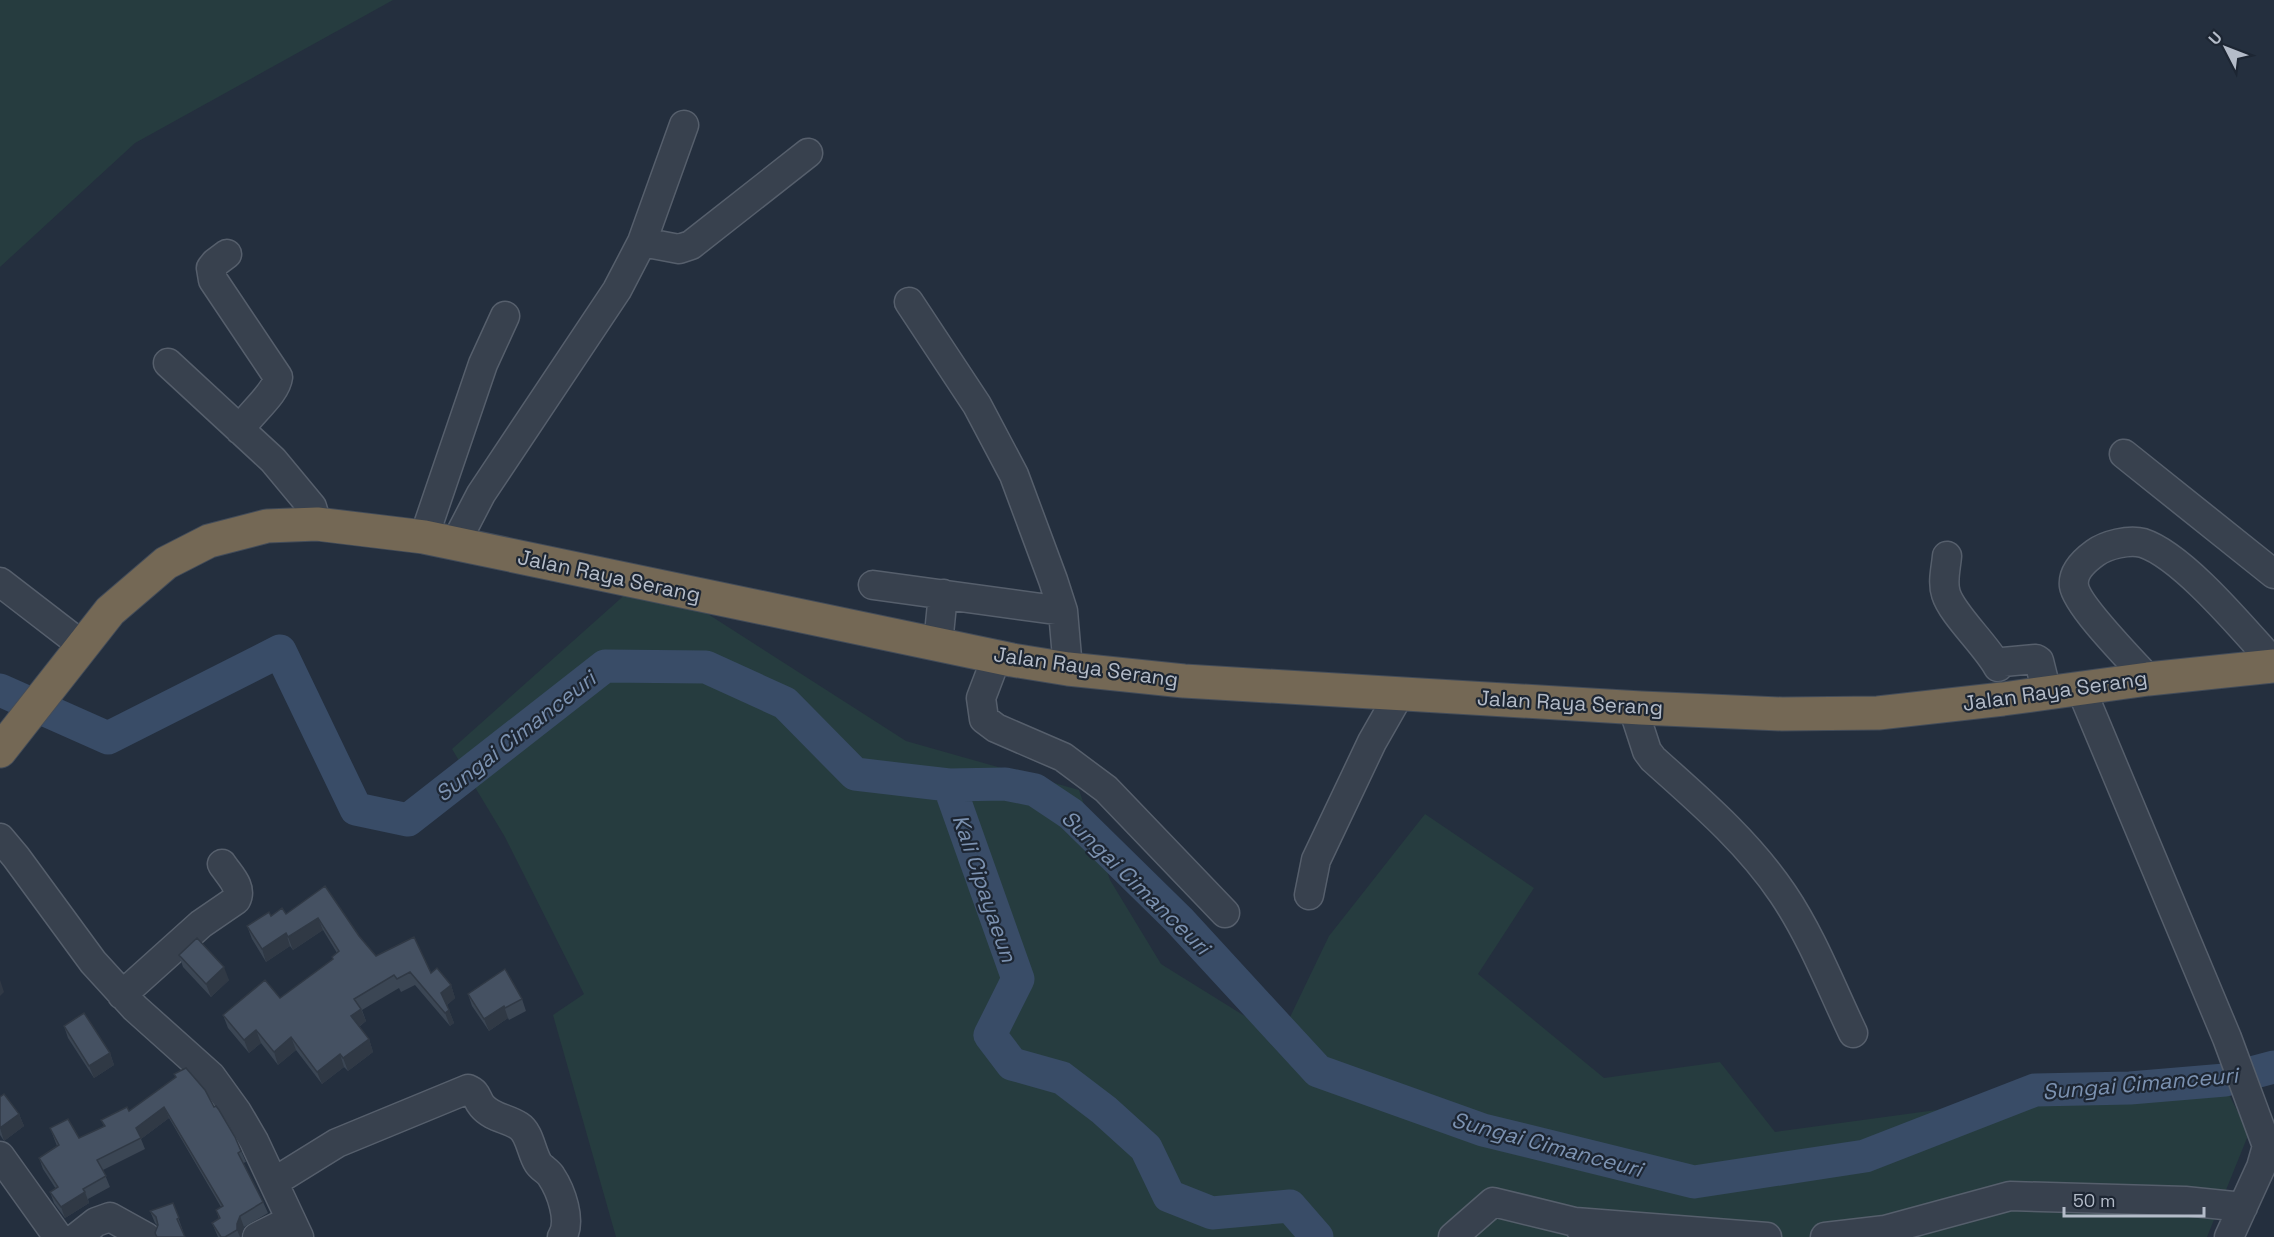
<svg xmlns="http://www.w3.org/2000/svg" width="2274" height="1237" font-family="'Space Grotesk',sans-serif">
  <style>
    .green { fill: #263c3f }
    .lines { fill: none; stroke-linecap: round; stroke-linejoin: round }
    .river { stroke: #394c67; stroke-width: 33 }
    .minor-casing { stroke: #565f6c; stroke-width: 31 }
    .highway-casing { stroke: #434c59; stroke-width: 35 }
    .minor { stroke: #38414e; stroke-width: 28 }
    .highway { stroke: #746855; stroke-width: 33 }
    .wall { fill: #3b4654 }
    .shaded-wall { fill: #303945 }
    .building { fill: #455162; stroke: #303945; stroke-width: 1.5 }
    .labels { text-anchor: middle; stroke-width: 4.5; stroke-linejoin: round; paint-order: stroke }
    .street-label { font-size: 21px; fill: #b4bcc9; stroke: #1d2633 }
    .water-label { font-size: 22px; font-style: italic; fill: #7c92b1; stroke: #1d2633 }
  </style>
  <rect width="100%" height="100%" fill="#242f3e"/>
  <path class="green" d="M0,0H393L135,143L0,267Z
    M647,575L906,741L1079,790L1110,880L1161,964L1280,1038L1329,936L1425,814L1534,888L1478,974L1604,1078L1720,1062L1775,1132L2217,1072L2249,1133L2207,1237H616L553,1015L584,994L505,837L452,749Z"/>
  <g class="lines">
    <path class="river" d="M0,690L108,738L280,651L356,809L408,820L605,666L706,667L785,703L855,774L949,785L1005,784L1035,790L1071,814L1179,920L1318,1071L1483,1130L1694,1182L1865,1156L2035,1090L2130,1088L2225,1080L2274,1067
      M949,785L1018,979L990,1035L1012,1064L1062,1078L1104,1110L1146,1148L1169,1196L1212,1213L1290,1206L1317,1237"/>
    <g class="minor-casing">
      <path id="minor" d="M642,242L679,249L691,245L808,153
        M227,254L215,263L211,268L213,280L278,377C276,394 249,414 240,430
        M909,302L977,405L1014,475L1053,580L1063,611L1068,669
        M168,363L273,460L312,507L317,524
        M2124,454L2274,574
        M424,537L483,364L505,316
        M455,544L481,494L617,290L642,242L684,125
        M1947,556C1946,568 1942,582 1946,594C1952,614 1986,645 1998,667L2003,662L2036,659L2039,661L2047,693
        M0,582L83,646
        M873,585L1063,611
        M938,644L943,594
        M997,656L981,698L984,719L996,728L1063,757L1106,789L1225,913
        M2148,679C2132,661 2077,606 2074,586C2072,572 2084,561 2095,553C2106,545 2129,539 2143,543C2183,556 2244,630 2274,663
        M2081,689L2227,1038L2267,1146L2261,1167L2229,1237
        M1633,708L1647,751L1653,759C1700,801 1748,842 1783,894C1812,937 1831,987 1853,1033
        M0,838L16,857L93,962L135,1008L211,1076L237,1112L254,1141L299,1237
        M1309,895L1316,860L1372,742L1400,693
        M122,995L201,924L236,900C243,887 229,875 222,864
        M0,1156L58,1237
        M274,1182L337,1143L468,1089C478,1093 476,1099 482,1106C492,1118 507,1118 519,1126C530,1133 531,1152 538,1163C541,1168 548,1171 551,1176C561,1191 572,1221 562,1237
        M77,1237L96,1222L110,1217L146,1237
        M257,1237L291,1220
        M1453,1237L1493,1202L1575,1222
        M1588,1237L1575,1222L1767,1237
        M1825,1237L1885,1230L2010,1196L2185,1201L2243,1207"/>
    </g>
    <g class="highway-casing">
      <path id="highway" d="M0,751L110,611L166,563L209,541L267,526L317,524L424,537L1012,660L1068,669L1184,681L1641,708L1782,714L1878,713L2003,699L2148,679L2274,666"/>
    </g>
    <use href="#minor" class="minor"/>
    <use href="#highway" class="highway"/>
  </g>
  <path class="wall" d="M325,886L359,936L376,956L431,973L451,985L455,998L447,1005L454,1023L450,1026L415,985L401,992L399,988L362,1010L366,1021L359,1027L369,1039L373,1052L348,1071L344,1067L322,1084L296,1050L278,1065L261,1043L249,1053L228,1028L223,1015L280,998L333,959L332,957L337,953L323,930L293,950L290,946L266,962L252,939L247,926L271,916L286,914Z
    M179,955L229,980L211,997L183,967Z
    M468,994L522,999L526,1011L509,1020L508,1018L489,1031L472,1006Z
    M64,1026L110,1053L114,1065L94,1078L68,1038Z
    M175,1078L214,1107L241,1151L246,1162L243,1163L263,1202L268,1213L244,1227L241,1237H218L212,1223L219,1219L216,1210L221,1207L169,1118L141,1139L145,1149L103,1170L110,1187L88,1199L89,1203L65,1218L54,1203L50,1192L56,1189L43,1169L39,1158L57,1146L50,1128L79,1138L104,1126L101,1120L129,1111Z
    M0,1097L19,1114L24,1126L4,1141L0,1135Z
    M173,1203L183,1231L158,1226L155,1223L150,1211Z"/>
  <path class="shaded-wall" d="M318,918L323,930L293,950L288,937Z
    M286,933L290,946L266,962L262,949Z
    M224,967L229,980L211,997L206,984Z
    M0,980L4,992L0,996Z
    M451,985L455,998L446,1006L441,993Z
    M504,1006L508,1018L489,1031L484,1019Z
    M361,1009L366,1021L356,1029L351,1016Z
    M449,1010L454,1023L450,1026L445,1013Z
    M256,1030L261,1043L249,1053L244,1040Z
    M291,1037L296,1050L278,1065L274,1052Z
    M369,1039L373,1052L348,1071L343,1058Z
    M110,1053L114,1065L94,1078L89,1066Z
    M340,1054L344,1067L322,1084L317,1072Z
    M164,1107L169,1118L141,1139L136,1128Z
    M19,1114L24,1126L4,1141L0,1128Z
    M85,1192L89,1203L65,1218L61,1207Z
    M240,1216L244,1227L241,1237H240L237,1230V1224Z"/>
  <path class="building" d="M325,886L359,936L376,956L414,937L431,973L437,968L451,985L441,993L449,1010L445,1013L410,972L397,979L394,975L354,999L361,1009L351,1016L369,1039L343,1058L340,1054L317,1072L291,1037L274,1052L256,1030L244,1040L223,1015L265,980L280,998L333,959L332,957L339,951L318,918L288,937L286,933L262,949L247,926L269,912L271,916L282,908L286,914Z
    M197,938L224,967L206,984L179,955Z
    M505,969L522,999L505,1008L504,1006L484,1019L468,994Z
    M84,1013L110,1053L89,1066L64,1026Z
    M186,1068L205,1090L214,1107L216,1106L219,1110L235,1137L241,1151L238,1153L263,1202L240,1216L237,1224V1230L225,1237H221L212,1223L220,1218L216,1210L223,1206L164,1107L136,1128L141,1138L97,1160L106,1176L83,1189L85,1192L61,1207L50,1192L58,1187L39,1158L59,1145L50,1128L68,1119L79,1138L105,1126L101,1120L127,1107L129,1111L176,1077L174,1074Z
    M4,1094L19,1114L0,1128V1097Z
    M173,1203L179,1218L177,1219L185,1237H157L155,1233L158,1225L156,1217L150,1211Z"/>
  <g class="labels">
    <g class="street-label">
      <text transform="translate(609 576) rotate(12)" y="7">Jalan Raya Serang</text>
      <text transform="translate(1086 667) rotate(8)" y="7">Jalan Raya Serang</text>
      <text transform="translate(2055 691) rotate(-8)" y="7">Jalan Raya Serang</text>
      <text transform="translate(1570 703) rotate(3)" y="7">Jalan Raya Serang</text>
    </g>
    <g class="water-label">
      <text transform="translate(515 736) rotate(-38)" y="8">Sungai Cimanceuri</text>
      <text transform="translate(1136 882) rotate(44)" y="8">Sungai Cimanceuri</text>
      <text transform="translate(985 888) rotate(71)" y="8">Kali Cipayaeun</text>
      <text transform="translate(2140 1083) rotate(-5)" y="8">Sungai Cimanceuri</text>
      <text transform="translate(1547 1144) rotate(15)" y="8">Sungai Cimanceuri</text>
    </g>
  </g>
  <g transform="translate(2226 48) rotate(312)" stroke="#1d2633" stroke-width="4.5" paint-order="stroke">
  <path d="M0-4.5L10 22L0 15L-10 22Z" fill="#b4bcc9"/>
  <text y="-9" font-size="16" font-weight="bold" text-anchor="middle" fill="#b4bcc9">U</text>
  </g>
  <path d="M2064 1207v9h140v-9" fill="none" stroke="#b4bcc9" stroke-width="3"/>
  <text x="2073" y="1207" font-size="18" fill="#b4bcc9" stroke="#1d2633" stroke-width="4.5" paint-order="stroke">50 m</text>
</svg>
